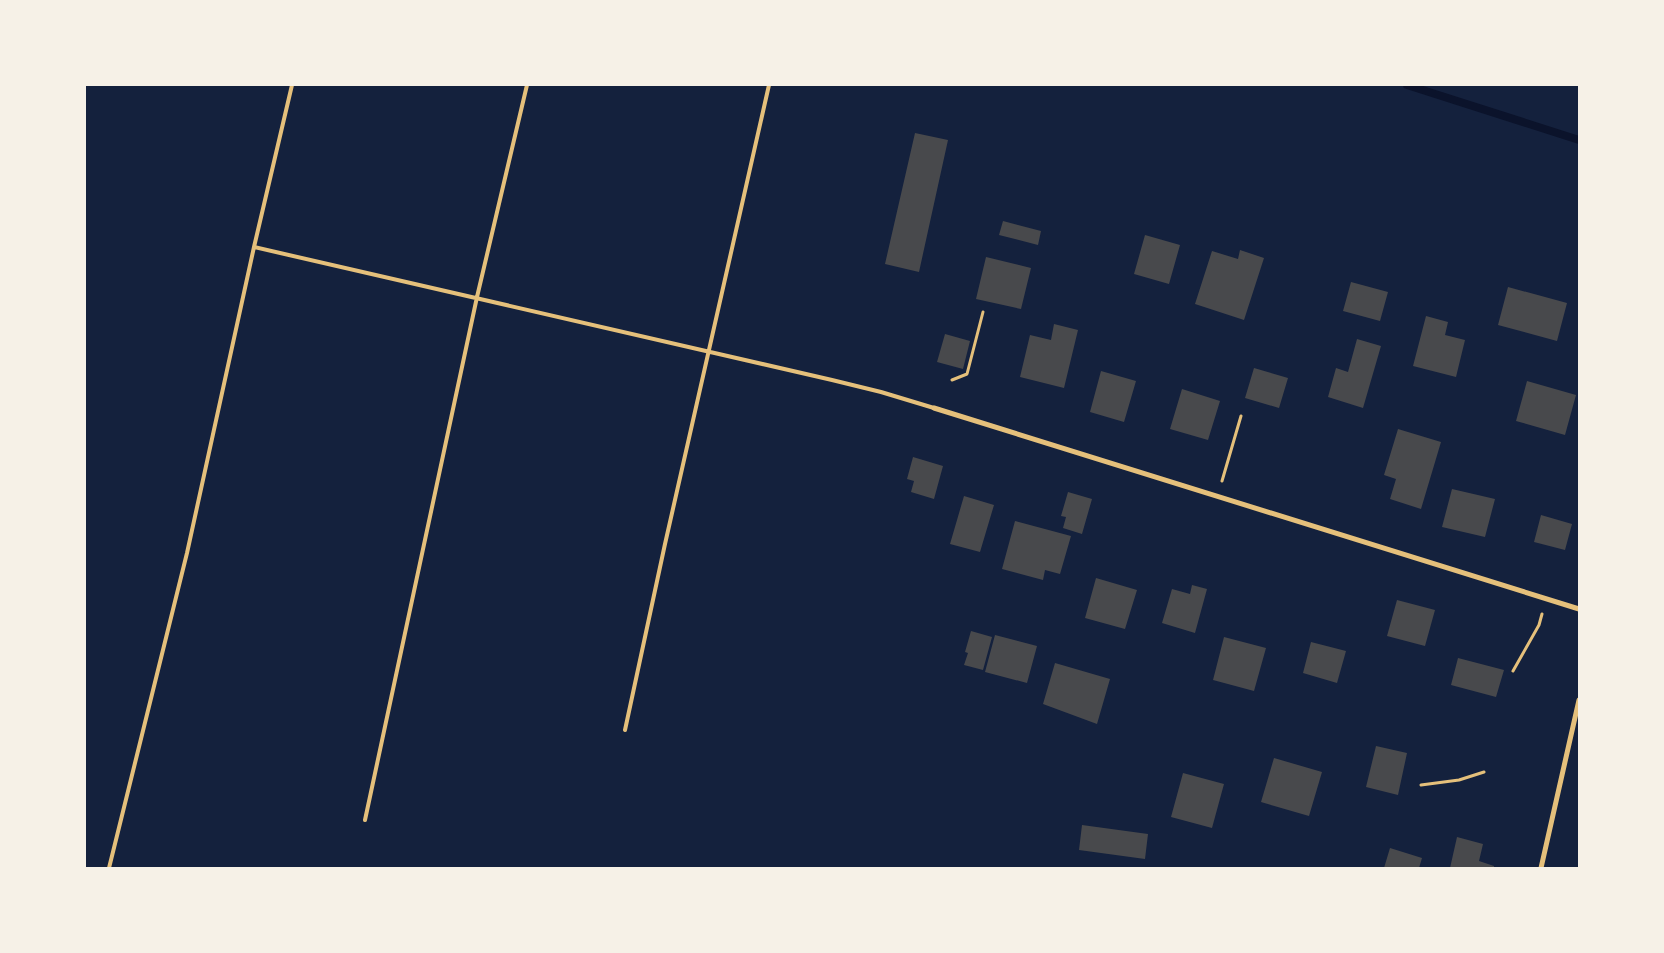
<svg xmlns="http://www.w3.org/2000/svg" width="1664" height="953" font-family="Helvetica,sans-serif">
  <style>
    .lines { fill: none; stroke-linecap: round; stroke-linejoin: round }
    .stream { stroke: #0b132b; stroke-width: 8 }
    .building { fill: #48494c }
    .path { stroke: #e5c07b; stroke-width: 3 }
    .service { stroke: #e5c07b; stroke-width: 4 }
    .minor { stroke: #e5c07b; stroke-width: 5 }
  </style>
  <rect width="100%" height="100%" fill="#14213d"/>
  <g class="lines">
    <path class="stream" d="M1407,85L1579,140"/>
  </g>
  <path class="building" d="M915,133L948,140L919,272L885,264Z
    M1003,221L1041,231L1038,245L999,235Z
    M1145,235L1180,245L1169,284L1134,274Z
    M1240,250L1264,258L1244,320L1195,304L1212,251L1238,259Z
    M986,257L1031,268L1021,309L976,299Z
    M1351,282L1388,292L1380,321L1343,311Z
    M1508,287L1567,303L1557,341L1498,325Z
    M1426,316L1448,322L1445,335L1465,340L1456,377L1413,366Z
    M1054,324L1078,330L1064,388L1020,377L1030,335L1051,340Z
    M945,334L970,341L963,369L937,362Z
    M1357,339L1381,346L1363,408L1328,397L1336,368L1348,372Z
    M1254,368L1288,378L1279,408L1245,398Z
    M1101,371L1136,381L1124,422L1090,412Z
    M1527,381L1576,395L1565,435L1516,421Z
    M1182,389L1220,401L1208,440L1170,429Z
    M1398,429L1441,442L1421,509L1390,499L1396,479L1384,475Z
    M913,457L943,466L934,499L911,492L914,481L907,479Z
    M1452,489L1495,499L1485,537L1442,527Z
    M1068,492L1092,499L1082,534L1063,528L1066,517L1061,516Z
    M964,496L994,505L980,552L950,544Z
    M1541,515L1572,524L1565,550L1534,542Z
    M1015,521L1071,536L1060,574L1045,570L1043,580L1002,569Z
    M1096,578L1137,590L1125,629L1085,618Z
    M1192,585L1207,589L1195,633L1162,623L1172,589L1190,594Z
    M1397,600L1435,610L1425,646L1387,636Z
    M971,631L992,637L983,670L964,665L968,653L965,652Z
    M995,635L1037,646L1027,683L985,672Z
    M1224,637L1266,648L1254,691L1213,680Z
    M1311,642L1346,651L1337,683L1303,673Z
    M1458,658L1504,670L1496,697L1451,685Z
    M1055,663L1110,679L1097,724L1043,704Z
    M1376,746L1407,753L1398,795L1366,787Z
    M1274,758L1322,772L1309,816L1261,802Z
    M1183,773L1224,784L1212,828L1171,817Z
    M1082,825L1148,834L1145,859L1079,850Z
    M1457,837L1483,844L1479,861L1494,866V868H1450Z
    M1390,848L1422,858L1419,868H1384Z"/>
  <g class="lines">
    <path class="path" d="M952,380L967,374L983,312
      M1222,481L1241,416
      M1513,671L1539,625L1542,614
      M1421,785L1459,780L1484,772"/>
    <path class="service" d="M254,247L832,380L881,392L934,408
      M625,730L665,544L769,85
      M365,820L477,297L527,85
      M109,868L187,553L254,247L292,85"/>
    <path class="minor" d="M934,408L1579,609
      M1541,868L1579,700"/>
  </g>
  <rect width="1664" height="953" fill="none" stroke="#f6f1e7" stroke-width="172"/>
</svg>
